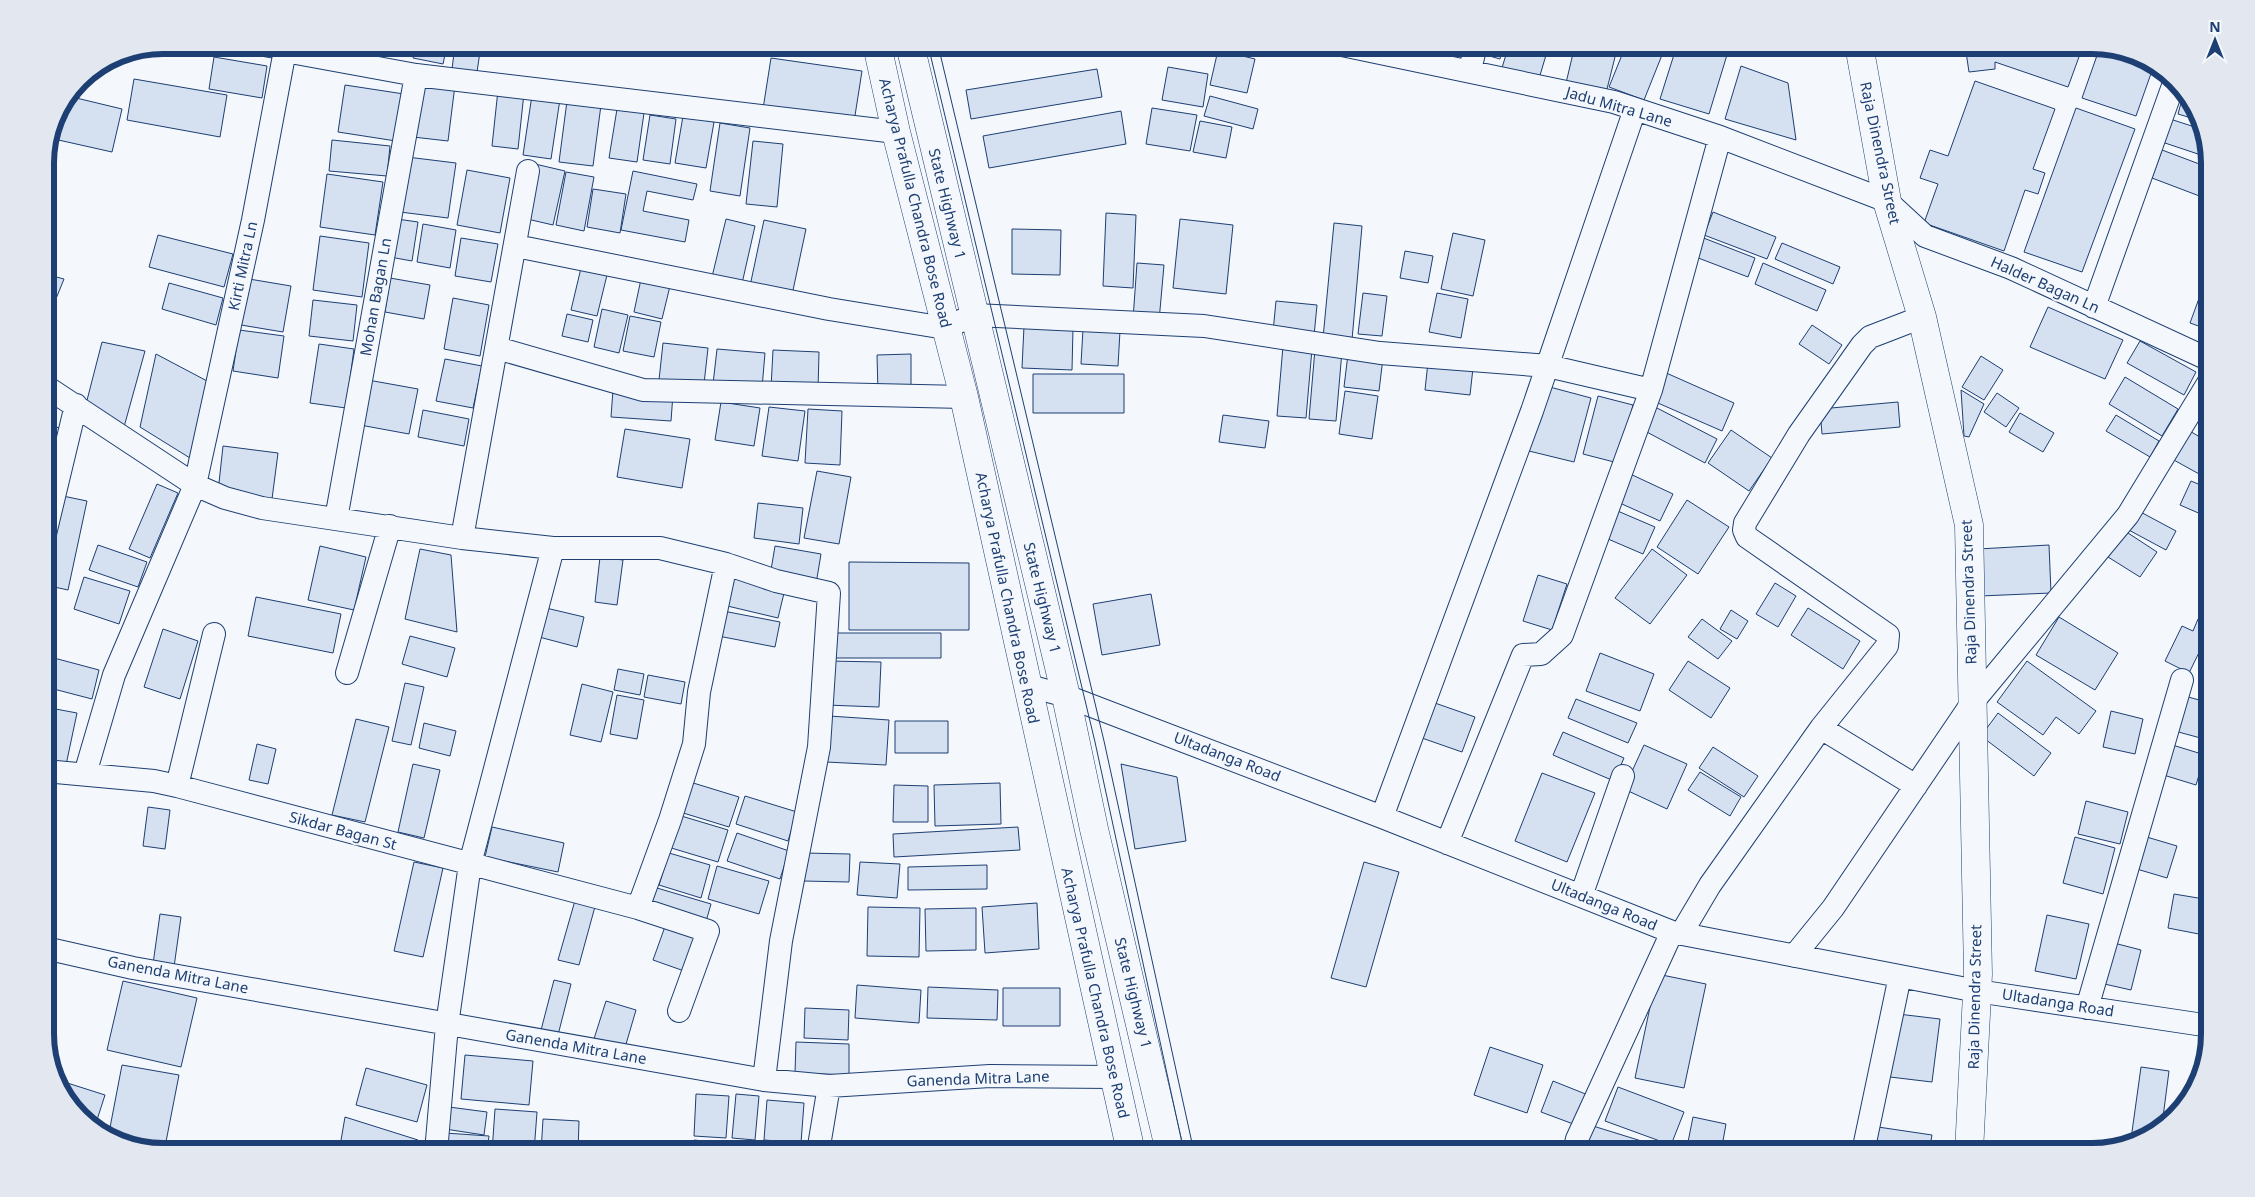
<svg xmlns="http://www.w3.org/2000/svg" width="2255" height="1197" font-family="'Noto Sans',sans-serif">
  <style>
    .building { fill: #d5e0f0; stroke: #1d3f73 }
    .lines { fill: none; stroke-linecap: round; stroke-linejoin: round }
    .minor-casing { stroke: #1d3f73; stroke-width: 24 }
    .secondary-casing { stroke: #1d3f73; stroke-width: 29 }
    .primary-casing { stroke: #1d3f73; stroke-width: 29 }
    .minor { stroke: #f4f7fb; stroke-width: 22 }
    .secondary { stroke: #f4f7fb; stroke-width: 28 }
    .primary { stroke: #f4f7fb; stroke-width: 28 }
    .tram { stroke: #1d3f73; stroke-width: 1 }
    .labels { text-anchor: middle; stroke-width: 4; stroke-linejoin: round; paint-order: stroke }
    .street-label { font-size: 15px; fill: #1d3f73; stroke: #f4f7fb }
    .rim { fill: none; stroke: #1d3f73; stroke-width: 6 }
  </style>
  <rect width="100%" height="100%" fill="#f4f7fb"/>
  <path class="building" d="M197,45H275L272,58Z
    M416,45H447L443,64L413,58Z
    M455,45H481L477,72L452,69Z
    M1422,45H1458L1454,60L1420,53Z
    M1481,45H1503L1500,59L1479,53Z
    M1509,45H1549L1538,82L1501,71Z
    M1575,45H1618L1606,93L1566,83Z
    M1626,45H1666L1644,100L1609,87Z
    M1677,45H1730L1709,114L1660,99Z
    M1969,45H2024L2043,51L2045,45L2083,46L2068,87L1995,62V69L1969,72L1966,52Z
    M2100,47L2145,57L2154,65L2136,116L2082,98Z
    M1218,50L1255,59L1247,93L1210,85Z
    M214,57L267,66L262,98L209,89Z
    M771,58L862,71L854,122L763,109Z
    M1741,66L1788,83L1796,140L1725,119Z
    M1168,67L1208,74L1203,107L1162,100Z
    M1097,69L1102,97L971,119L966,90Z
    M134,79L227,95L220,137L127,120Z
    M420,80L455,85L448,141L413,137Z
    M1975,81L2055,109L2033,169L2045,173L2038,194L2025,190L2004,251L1924,223L1938,184L1920,178L1930,150L1948,156Z
    M345,85L404,94L396,141L338,132Z
    M498,90L524,93L518,149L492,146Z
    M2184,92L2190,98L2198,120L2178,114Z
    M532,95L560,99L551,159L523,155Z
    M68,96L122,109L112,152L54,139L61,107Z
    M1210,96L1258,109L1253,129L1204,116Z
    M567,101L601,105L593,166L559,162Z
    M1152,108L1197,115L1190,151L1146,144Z
    M2076,108L2135,129L2082,272L2024,252Z
    M617,109L644,113L637,162L609,158Z
    M1121,111L1126,144L989,168L983,136Z
    M650,115L676,119L670,164L643,160Z
    M683,116L714,122L706,168L675,163Z
    M2170,119L2201,129L2210,158L2162,142Z
    M1200,121L1232,127L1226,158L1193,152Z
    M720,123L750,128L740,196L710,191Z
    M332,140L390,146L387,176L329,171Z
    M753,141L783,144L777,207L746,204Z
    M2162,150L2210,168V200L2152,178Z
    M407,157L456,163L448,218L400,212Z
    M535,164L565,171L553,225L523,218Z
    M467,170L510,178L500,233L457,225Z
    M633,171L697,184L693,200L647,191L643,211L689,220L685,242L621,230Z
    M566,172L594,177L584,231L556,225Z
    M327,174L383,182L375,235L320,227Z
    M593,189L626,194L620,233L587,227Z
    M1713,212L1776,237L1767,259L1704,235Z
    M1106,213L1136,215L1133,288L1103,286Z
    M397,219L418,222L412,261L390,257Z
    M726,219L755,226L741,288L711,281Z
    M1180,219L1233,225L1226,294L1173,288Z
    M764,220L806,229L792,295L750,286Z
    M1334,223L1362,226L1352,340L1323,338Z
    M423,224L456,230L450,268L417,262Z
    M1012,229L1061,230L1060,275L1012,274Z
    M1453,233L1485,240L1473,296L1441,289Z
    M158,235L233,254L224,287L149,267Z
    M320,236L369,243L362,297L313,290Z
    M1701,237L1755,258L1748,277L1693,256Z
    M461,238L498,244L491,282L455,276Z
    M1782,243L1840,267L1833,284L1775,259Z
    M1405,251L1433,256L1428,283L1400,278Z
    M1137,263L1164,265L1159,321L1133,319Z
    M1763,263L1826,290L1817,311L1755,284Z
    M581,268L607,275L597,316L571,310Z
    M45,274L64,279L45,326Z
    M390,278L430,285L424,319L385,312Z
    M249,279L291,286L283,332L241,325Z
    M641,279L670,286L662,319L634,312Z
    M2205,282L2210,284V330L2190,323Z
    M169,283L223,298L216,325L162,309Z
    M1363,293L1387,296L1382,336L1358,334Z
    M1437,293L1468,299L1461,338L1429,332Z
    M453,298L489,305L480,356L444,349Z
    M313,300L357,305L353,341L309,336Z
    M1276,301L1317,305L1314,336L1273,332Z
    M2048,307L2123,340L2105,379L2030,347Z
    M602,309L628,315L619,353L594,347Z
    M567,314L593,320L588,342L562,336Z
    M630,316L661,322L654,357L623,351Z
    M1812,325L1842,345L1829,364L1799,344Z
    M1024,326L1073,328L1072,370L1022,368Z
    M1083,329L1120,331L1118,366L1081,364Z
    M239,330L284,336L278,378L233,371Z
    M2140,341L2196,372L2184,395L2127,363Z
    M102,342L145,351L124,427L85,408Z
    M663,343L708,348L704,384L659,380Z
    M319,344L354,349L346,408L310,403Z
    M1283,346L1312,349L1306,418L1277,416Z
    M717,349L765,353L762,388L713,384Z
    M1315,349L1342,351L1336,421L1309,419Z
    M773,350L819,352L818,390L771,388Z
    M156,354L209,382L198,463L140,427Z
    M911,354V391L878,392L877,355Z
    M1348,354L1383,358L1379,391L1344,387Z
    M1981,356L2003,370L1984,400L1962,387Z
    M445,359L482,366L473,408L436,401Z
    M1428,362L1473,368L1470,395L1425,390Z
    M1664,372L1734,403L1722,431L1651,400Z
    M1033,374H1124V413H1033Z
    M2125,377L2178,409L2162,436L2109,404Z
    M368,380L418,389L409,434L360,425Z
    M1546,386L1591,398L1574,462L1529,451Z
    M613,390L673,394L671,421L611,417Z
    M1961,390L1984,404L1969,437L1964,436Z
    M1345,391L1378,396L1372,439L1339,434Z
    M1997,393L2019,408L2006,427L1984,412Z
    M1598,396L1633,405L1618,463L1583,454Z
    M721,402L760,408L754,446L715,440Z
    M1898,402L1900,427L1822,434L1820,409Z
    M769,407L805,411L798,461L762,456Z
    M1655,407L1717,439L1705,463L1643,430Z
    M808,409L842,411L840,465L805,463Z
    M423,410L469,419L464,446L418,437Z
    M2020,413L2054,433L2043,452L2009,432Z
    M1223,415L1269,421L1265,448L1219,442Z
    M2116,415L2159,441L2150,457L2106,431Z
    M45,425L66,429L45,508Z
    M625,429L690,439L682,488L617,477Z
    M1731,430L1772,458L1749,491L1708,463Z
    M2188,430L2210,443V480L2172,459Z
    M223,446L278,453L272,499L218,492Z
    M817,471L851,477L839,544L804,538Z
    M1626,472L1673,494L1660,521L1613,500Z
    M2191,481L2210,489V518L2180,505Z
    M157,484L178,493L150,558L129,549Z
    M58,495L87,501L68,590L45,585V556Z
    M1687,500L1729,527L1698,574L1657,547Z
    M758,503L803,508L799,544L754,538Z
    M1613,509L1655,527L1643,554L1601,536Z
    M2135,509L2176,531L2166,550L2125,528Z
    M2125,531L2157,552L2140,577L2108,557Z
    M98,545L147,562L138,587L89,570Z
    M2049,545L2051,593L1980,596L1978,549Z
    M320,546L366,557L354,610L308,600Z
    M775,546L821,554L816,584L770,576Z
    M420,549L451,555L457,632L405,619Z
    M1652,549L1687,575L1650,624L1615,598Z
    M600,557L623,560L617,605L595,602Z
    M849,562L969,563V630H849Z
    M1538,575L1567,584L1552,630L1523,621Z
    M725,576L785,589L778,618L719,604Z
    M84,577L130,591L119,624L74,609Z
    M1775,583L1796,596L1778,627L1756,614Z
    M1151,594L1160,645L1102,655L1093,604Z
    M256,597L341,614L333,653L248,636Z
    M546,608L584,617L577,647L539,637Z
    M1808,608L1860,641L1843,669L1791,635Z
    M718,610L780,622L775,647L713,635Z
    M1731,610L1748,621L1737,639L1720,629Z
    M2059,617L2118,653L2095,690L2036,655Z
    M1702,619L1732,641L1718,659L1688,637Z
    M2198,619L2210,625V630L2189,673L2165,661L2182,626L2193,631Z
    M163,629L198,641L180,699L144,687Z
    M833,633H941V658H833Z
    M410,636L455,648L447,677L402,664Z
    M1600,653L1654,674L1640,711L1586,691Z
    M54,658L99,670L92,699L46,687Z
    M828,661L881,662L879,707L826,705Z
    M1688,661L1730,688L1711,718L1669,690Z
    M2027,661L2096,711L2079,734L2056,717L2043,735L1997,702Z
    M618,669L644,674L640,695L614,690Z
    M648,675L685,682L681,704L644,697Z
    M405,683L424,687L411,745L392,741Z
    M582,684L613,692L601,742L570,735Z
    M617,695L644,700L637,739L610,734Z
    M2181,695L2210,703L2208,740L2171,730Z
    M1576,699L1637,723L1628,743L1568,718Z
    M1432,702L1475,717L1462,752L1419,737Z
    M45,707L77,713L66,765L45,762Z
    M2111,711L2143,719L2135,754L2103,747Z
    M1998,713L2051,753L2034,776L1981,736Z
    M829,716L889,720L886,765L826,762Z
    M356,719L389,727L365,822L332,815Z
    M895,721H948V753H895Z
    M424,723L456,731L450,756L419,748Z
    M1563,732L1624,758L1614,781L1553,755Z
    M2166,743L2205,755L2196,785L2157,773Z
    M257,744L276,749L268,784L249,780Z
    M1644,745L1687,764L1667,809L1624,789Z
    M1713,747L1758,776L1744,797L1699,768Z
    M413,764L440,770L424,838L398,832Z
    M1121,764L1177,777L1186,841L1135,849Z
    M1700,772L1741,797L1730,816L1688,790Z
    M1542,773L1595,793L1567,862L1515,841Z
    M690,782L739,797L729,827L680,812Z
    M1000,783L1001,824L935,826L934,785Z
    M894,785L928,786V822H893Z
    M745,796L797,812L788,841L736,824Z
    M2086,801L2128,812L2120,844L2078,834Z
    M148,807L170,810L165,849L143,846Z
    M678,815L728,830L718,862L668,847Z
    M492,827L564,843L558,872L485,857Z
    M1018,827L1020,850L894,857L893,834Z
    M737,833L789,851L780,879L727,861Z
    M2140,835L2177,846L2167,878L2130,867Z
    M2075,837L2115,848L2103,894L2063,883Z
    M669,853L710,865L701,898L659,885Z
    M804,853L850,854L849,882L803,881Z
    M414,862L443,868L423,957L394,951Z
    M860,862L900,864L897,898L857,895Z
    M1364,862L1399,872L1366,987L1331,978Z
    M987,865V889L908,890V867Z
    M717,866L769,881L759,914L708,899Z
    M657,888L711,904L705,925L650,908Z
    M2174,894L2210,900L2204,935L2168,928Z
    M576,897L596,903L579,965L558,960Z
    M1037,903L1039,949L985,953L982,907Z
    M868,907L920,908L919,957L867,956Z
    M976,908V950L926,951L925,909Z
    M160,914L181,917L174,967L153,964Z
    M2047,915L2089,924L2076,979L2035,971Z
    M667,921L701,933L687,972L653,960Z
    M2110,942L2141,950L2131,990L2100,983Z
    M1657,974L1706,984L1684,1088L1635,1078Z
    M554,980L571,984L557,1039L540,1034Z
    M123,981L197,998L181,1067L107,1050Z
    M857,985L921,990L919,1023L855,1018Z
    M928,987L998,990L997,1020L927,1018Z
    M1003,988H1060V1026H1003Z
    M606,1001L636,1010L624,1051L593,1042Z
    M805,1008L849,1010L848,1040L804,1038Z
    M1898,1014L1940,1019L1932,1082L1890,1077Z
    M796,1042L849,1044V1075L795,1073Z
    M1490,1047L1543,1065L1527,1113L1474,1095Z
    M465,1055L533,1061L529,1105L461,1099Z
    M122,1065L179,1075L164,1152L108,1138Z
    M2141,1067L2169,1071L2162,1125L2151,1136L2137,1140L2131,1139Z
    M366,1068L427,1085L417,1122L356,1105Z
    M58,1080L105,1095L95,1126L65,1099Z
    M1553,1081L1588,1095L1576,1125L1541,1112Z
    M1618,1087L1684,1112L1671,1145L1605,1121Z
    M696,1094L729,1096L726,1138L694,1136Z
    M736,1094L759,1096L755,1140L732,1138Z
    M767,1100L804,1103L801,1143L764,1140Z
    M449,1107L487,1112L484,1135L445,1129Z
    M495,1109L537,1112L534,1152H492Z
    M345,1117L418,1140L417,1152H339Z
    M1693,1117L1726,1124L1721,1152H1686Z
    M543,1119L579,1121L578,1152H541Z
    M1593,1126L1677,1152H1585Z
    M1878,1127L1932,1135L1929,1152H1875Z
    M445,1133L489,1136L487,1152H444Z
    M694,1140L753,1146V1152H693Z
    M761,1146L794,1150L793,1152H760Z"/>
  <g class="lines">
    <g class="minor-casing">
      <path id="minor" d="M1342,45L1614,102L1720,137L1887,201L1925,236L2011,268L2210,360
        M285,51L416,75L896,132
        M1470,70L1476,45
        M516,246L829,309L945,328L974,315L1204,326L1380,353L1548,366L1651,390
        M2094,307L2174,83
        M497,348L643,390L964,397
        M45,386L195,485L225,498L262,508L462,538L553,548H660L726,564L776,581L829,593L819,747L781,941L764,1080
        M336,519L416,75
        M45,534L76,405
        M462,538L528,171
        M347,673L390,526
        M1026,685L1066,696L1382,817L1672,932L1977,991L2210,1026
        M1821,728L1887,646L1888,635L1747,537L1744,530L1745,523L1799,434L1862,345L1870,337L1922,317
        M45,771L154,781L177,786L638,908L708,931L679,1011
        M85,774L114,675L195,485L253,220L286,45
        M177,786L214,634
        M1382,817L1532,411L1635,109
        M1447,843L1523,655L1541,654L1562,635L1651,390L1720,137
        M1581,896L1623,776
        M638,908L670,820L694,744L699,692L726,564
        M1681,934L1710,885L1821,728L1916,786
        M45,948L133,968L764,1080L829,1086L990,1076L1113,1077
        M1794,956L1833,908L1972,703L2128,515L2210,380
        M2087,1008L2182,680
        M436,1152L447,1025L470,864L553,548
        M818,1152L829,1086
        M1574,1152L1577,1139L1672,932
        M1863,1152L1900,976"/>
    </g>
    <g class="secondary-casing">
      <path id="secondary" d="M1859,45L1887,201L1922,317L1969,525L1978,974L1969,1152"/>
    </g>
    <g class="primary-casing">
      <path id="primary" d="M877,45L896,132L964,397L1131,1152
        M910,45L1066,696L1094,829L1170,1152"/>
    </g>
    <use href="#minor" class="minor"/>
    <use href="#secondary" class="secondary"/>
    <use href="#primary" class="primary"/>
    <path class="tram" d="M928,45L1095,742L1184,1152
      M938,45L1104,741L1194,1152"/>
  </g>
  <g class="labels">
    <g class="street-label">
      <text transform="translate(1619 107) rotate(16)" y="5">Jadu Mitra Lane</text>
      <text transform="translate(1880 153) rotate(78)" y="5">Raja Dinendra Street</text>
      <text transform="translate(915 203) rotate(76)" y="5">Acharya Prafulla Chandra Bose Road</text>
      <text transform="translate(947 204) rotate(76)" y="5">State Highway 1</text>
      <text transform="translate(243 266) rotate(-78)" y="5">Kirti Mitra Ln</text>
      <text transform="translate(2045 285) rotate(24)" y="5">Halder Bagan Ln</text>
      <text transform="translate(376 297) rotate(-80)" y="5">Mohan Bagan Ln</text>
      <text transform="translate(1969 592) rotate(-92)" y="5">Raja Dinendra Street</text>
      <text transform="translate(1007 598) rotate(78)" y="5">Acharya Prafulla Chandra Bose Road</text>
      <text transform="translate(1042 598) rotate(76)" y="5">State Highway 1</text>
      <text transform="translate(1227 757) rotate(21)" y="5">Ultadanga Road</text>
      <text transform="translate(343 831) rotate(15)" y="5">Sikdar Bagan St</text>
      <text transform="translate(1604 905) rotate(22)" y="5">Ultadanga Road</text>
      <text transform="translate(178 975) rotate(11)" y="5">Ganenda Mitra Lane</text>
      <text transform="translate(1095 993) rotate(77)" y="5">Acharya Prafulla Chandra Bose Road</text>
      <text transform="translate(1133 993) rotate(76)" y="5">State Highway 1</text>
      <text transform="translate(1975 997) rotate(-89)" y="5">Raja Dinendra Street</text>
      <text transform="translate(2058 1003) rotate(9)" y="5">Ultadanga Road</text>
      <text transform="translate(576 1047) rotate(10)" y="5">Ganenda Mitra Lane</text>
      <text transform="translate(978 1079) rotate(-2)" y="5">Ganenda Mitra Lane</text>
    </g>
  </g>
  <path d="M0 0H2255V1197H0ZM163 54H2092A109 109 0 0 1 2201 163V1034A109 109 0 0 1 2092 1143H163A109 109 0 0 1 54 1034V163A109 109 0 0 1 163 54Z" fill="#e3e8f0" fill-rule="evenodd"/>
  <path class="rim" d="M163 54H2092A109 109 0 0 1 2201 163V1034A109 109 0 0 1 2092 1143H163A109 109 0 0 1 54 1034V163A109 109 0 0 1 163 54Z"/>
  <g transform="translate(2215 40)" stroke="#f4f7fb" stroke-width="4" paint-order="stroke">
  <path d="M0-4L9 19L0 12L-9 19Z" fill="#1d3f73"/>
  <text y="-8" font-size="14" font-weight="bold" text-anchor="middle" fill="#1d3f73">N</text>
  </g>
</svg>
